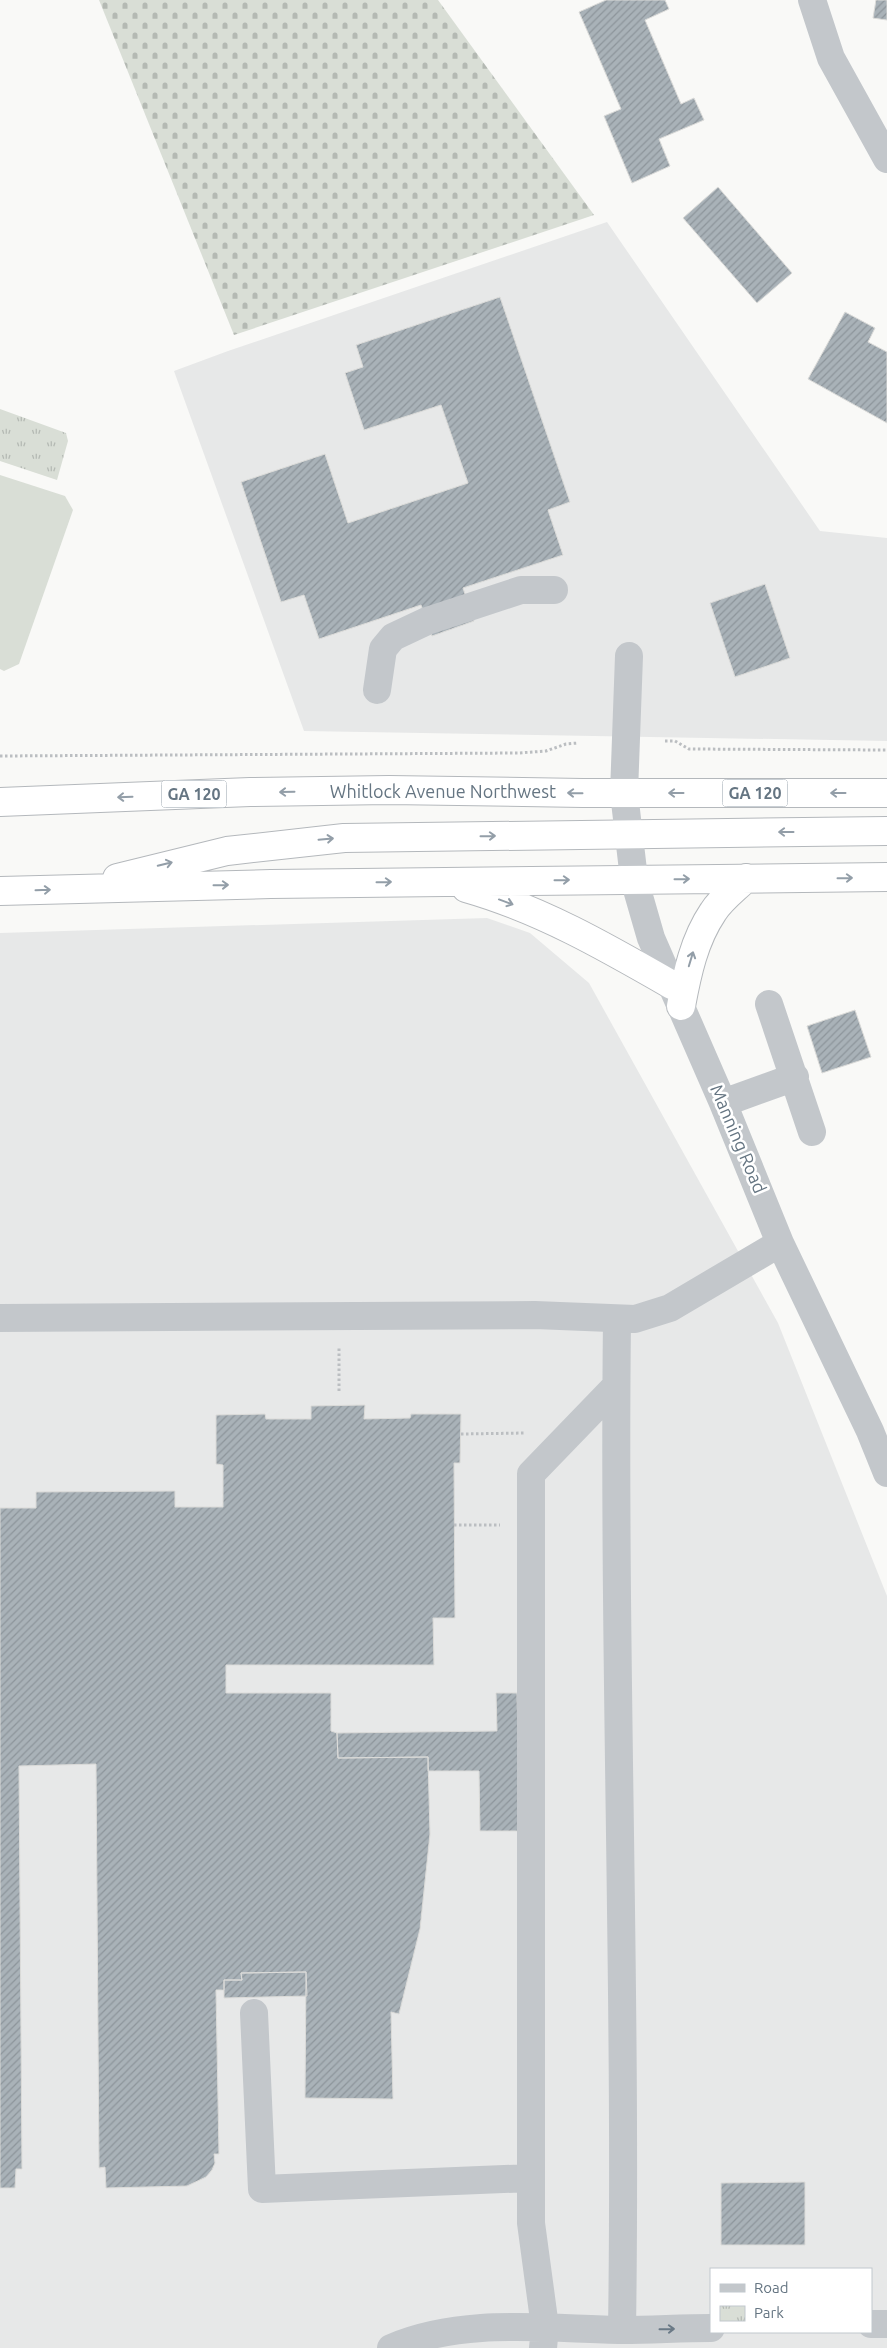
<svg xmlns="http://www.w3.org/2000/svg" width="887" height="2348" font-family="Ubuntu,sans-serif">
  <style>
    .built { fill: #e7e8e8; fill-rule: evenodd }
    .cemetery { fill: url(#cemetery-stones) }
    .park { fill: url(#park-tufts) }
    .pitch { fill: #d9ded6 }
    .building { fill: url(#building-hatch); stroke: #dbdbd9 }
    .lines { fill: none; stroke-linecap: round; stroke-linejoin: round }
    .highway-casing { stroke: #b4b8bc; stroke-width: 30 }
    .path { stroke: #bbbec1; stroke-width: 3; stroke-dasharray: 2.5 2.5; stroke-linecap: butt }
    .minor { stroke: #c3c7cb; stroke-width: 28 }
    .highway { stroke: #fff; stroke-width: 28 }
    .oneway { stroke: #939ea8 }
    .oneway2 { stroke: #6a7986 }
    .labels { text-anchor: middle; stroke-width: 5; stroke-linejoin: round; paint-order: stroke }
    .shield { fill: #fff; stroke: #939ea8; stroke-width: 1 }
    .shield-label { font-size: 16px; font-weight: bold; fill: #657582 }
    .street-label { font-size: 18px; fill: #657582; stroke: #fff }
  </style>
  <defs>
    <pattern id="cemetery-stones" width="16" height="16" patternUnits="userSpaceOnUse" patternTransform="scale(1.25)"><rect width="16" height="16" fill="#d9ded6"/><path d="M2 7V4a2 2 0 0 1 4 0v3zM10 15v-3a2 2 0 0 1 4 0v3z" fill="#b4b9b3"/></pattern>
    <pattern id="park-tufts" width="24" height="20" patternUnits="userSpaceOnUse" patternTransform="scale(1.25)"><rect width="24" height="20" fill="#d9ded6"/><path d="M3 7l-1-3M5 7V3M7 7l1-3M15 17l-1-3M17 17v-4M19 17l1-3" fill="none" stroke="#b4b9b3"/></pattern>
    <pattern id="building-hatch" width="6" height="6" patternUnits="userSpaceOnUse" patternTransform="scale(1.25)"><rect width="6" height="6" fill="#a9b2b8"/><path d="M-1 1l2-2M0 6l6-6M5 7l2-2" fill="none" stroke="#8d959b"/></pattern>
  </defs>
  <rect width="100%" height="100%" fill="#f9f9f7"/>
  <path class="built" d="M607,222L820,531L887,538V741L304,731L174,371L228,351Z
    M487,918L530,933L589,983L778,1323L887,1596V2348H0V933ZM711,2269H871V2332H711Z"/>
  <path class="cemetery" d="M99,0H438L594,215L234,335Z"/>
  <path class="park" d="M0,409L66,433L68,441L57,480L0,461Z"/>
  <path class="pitch" d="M0,475L65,496L73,510L19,664L4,671L0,669Z"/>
  <path class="building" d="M606,0H665L669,9L645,20L681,104L694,98L704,120L659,139L670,166L632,183L604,116L621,109L579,12Z
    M876,0H887V20L873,18Z
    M718,187L792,273L757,303L683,218Z
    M500,297L570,502L548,510L563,555L463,588L474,621L432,636L421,605L319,639L304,595L281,602L241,482L325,454L348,523L468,483L441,405L364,430L345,373L363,367L356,345Z
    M845,312L875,328L868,342L887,352V423L808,379Z
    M765,584L790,658L735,677L710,603Z
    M855,1010L871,1057L822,1073L807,1026Z
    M365,1405L364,1419L410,1418L411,1414H461L460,1463H454L455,1618H433L434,1665H226V1693H331V1731L337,1733L338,1758L428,1757L430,1834L420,1929L399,2014L391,2012L393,2099L305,2098L306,1972L241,1973L242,1980H224V1990H216L219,2154H214L215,2163L212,2170L206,2177L187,2186L106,2188L105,2167L99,2168L96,1764L19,1766L22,2169H16L15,2188H0V1508H36V1492L175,1491V1507H223V1465L216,1464V1415L265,1414L266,1419H311V1406Z
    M496,1693H517L520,1831H480L479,1771H428V1757L338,1758L337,1733L497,1731Z
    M306,1972L307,1996L224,1998V1980H242L241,1973Z
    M805,2182V2245H721V2183Z"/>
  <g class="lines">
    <g class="highway-casing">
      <path id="highway" d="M0,802L250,792L389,790L583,793H887
        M117,878L227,851L344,838L887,831
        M466,888C540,909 606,947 672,985
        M0,891L271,884L887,877
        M681,1006C687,974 694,940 713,912C721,899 735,889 746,878"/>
    </g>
    <path class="path" d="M665,741H675L689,749L887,750
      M0,756L519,753L546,751L566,744L578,743
      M339,1391V1347
      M461,1434L526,1433
      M454,1525H500"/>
    <path class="minor" d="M812,0L831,58L887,159
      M629,656L624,793L634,879L651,938L723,1103L780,1243L870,1431L887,1473
      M377,690L383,649L393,637L427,621L521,590H554
      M769,1004L812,1132
      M723,1103L795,1077
      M0,1318L535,1315L635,1319L670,1308L780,1243
      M617,1320C613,1657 627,1993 622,2330
      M254,2013L262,2189L531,2178
      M871,2324H887
      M391,2348C463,2317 546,2329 623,2330C652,2330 681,2328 711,2328
      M543,2348L545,2327L531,2223V1474L616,1386"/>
    <use href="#highway" class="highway"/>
  </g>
  <defs><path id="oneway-shaft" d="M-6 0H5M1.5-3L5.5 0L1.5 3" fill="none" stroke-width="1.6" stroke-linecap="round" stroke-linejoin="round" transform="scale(1.25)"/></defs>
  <g class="oneway">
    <use href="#oneway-shaft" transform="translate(287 792) rotate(179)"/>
    <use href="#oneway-shaft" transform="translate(575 793) rotate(-179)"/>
    <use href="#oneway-shaft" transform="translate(676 793) rotate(-180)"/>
    <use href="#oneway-shaft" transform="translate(838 793) rotate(180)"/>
    <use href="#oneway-shaft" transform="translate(125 797) rotate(178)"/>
    <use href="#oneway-shaft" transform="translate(786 832) rotate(180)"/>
    <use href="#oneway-shaft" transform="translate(488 836) rotate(-1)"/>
    <use href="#oneway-shaft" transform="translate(326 839) rotate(-5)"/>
    <use href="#oneway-shaft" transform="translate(165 864) rotate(-14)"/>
    <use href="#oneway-shaft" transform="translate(845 878) rotate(-1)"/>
    <use href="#oneway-shaft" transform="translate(682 879) rotate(-1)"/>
    <use href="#oneway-shaft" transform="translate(562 880) rotate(-1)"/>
    <use href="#oneway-shaft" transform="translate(384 882) rotate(-1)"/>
    <use href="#oneway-shaft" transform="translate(221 885) rotate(-1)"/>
    <use href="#oneway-shaft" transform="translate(43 890) rotate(-2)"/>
    <use href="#oneway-shaft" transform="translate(506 902) rotate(20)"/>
    <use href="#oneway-shaft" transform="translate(691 959) rotate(-73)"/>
  </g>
  <use class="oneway2" href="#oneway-shaft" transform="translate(667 2329) rotate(-1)"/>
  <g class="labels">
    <g class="shield">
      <rect x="722.5" y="779.5" width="65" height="27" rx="4"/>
      <rect x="161.5" y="780.5" width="65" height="27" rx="4"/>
    </g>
    <g class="shield-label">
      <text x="755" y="799">GA 120</text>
      <text x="194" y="800">GA 120</text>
    </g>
    <g class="street-label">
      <text x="443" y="798">Whitlock Avenue Northwest</text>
      <text transform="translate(738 1139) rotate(67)" y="6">Manning Road</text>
    </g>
  </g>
  <rect x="710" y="2268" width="162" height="65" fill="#ffffff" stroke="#c1c8cd"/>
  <rect x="720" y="2284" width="25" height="8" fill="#c3c7cb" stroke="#c1c8cd"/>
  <text x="754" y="2293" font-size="15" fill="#657582">Road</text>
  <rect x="720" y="2306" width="25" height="15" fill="url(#park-tufts)" stroke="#c1c8cd"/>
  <text x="754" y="2318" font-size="15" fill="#657582">Park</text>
</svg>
